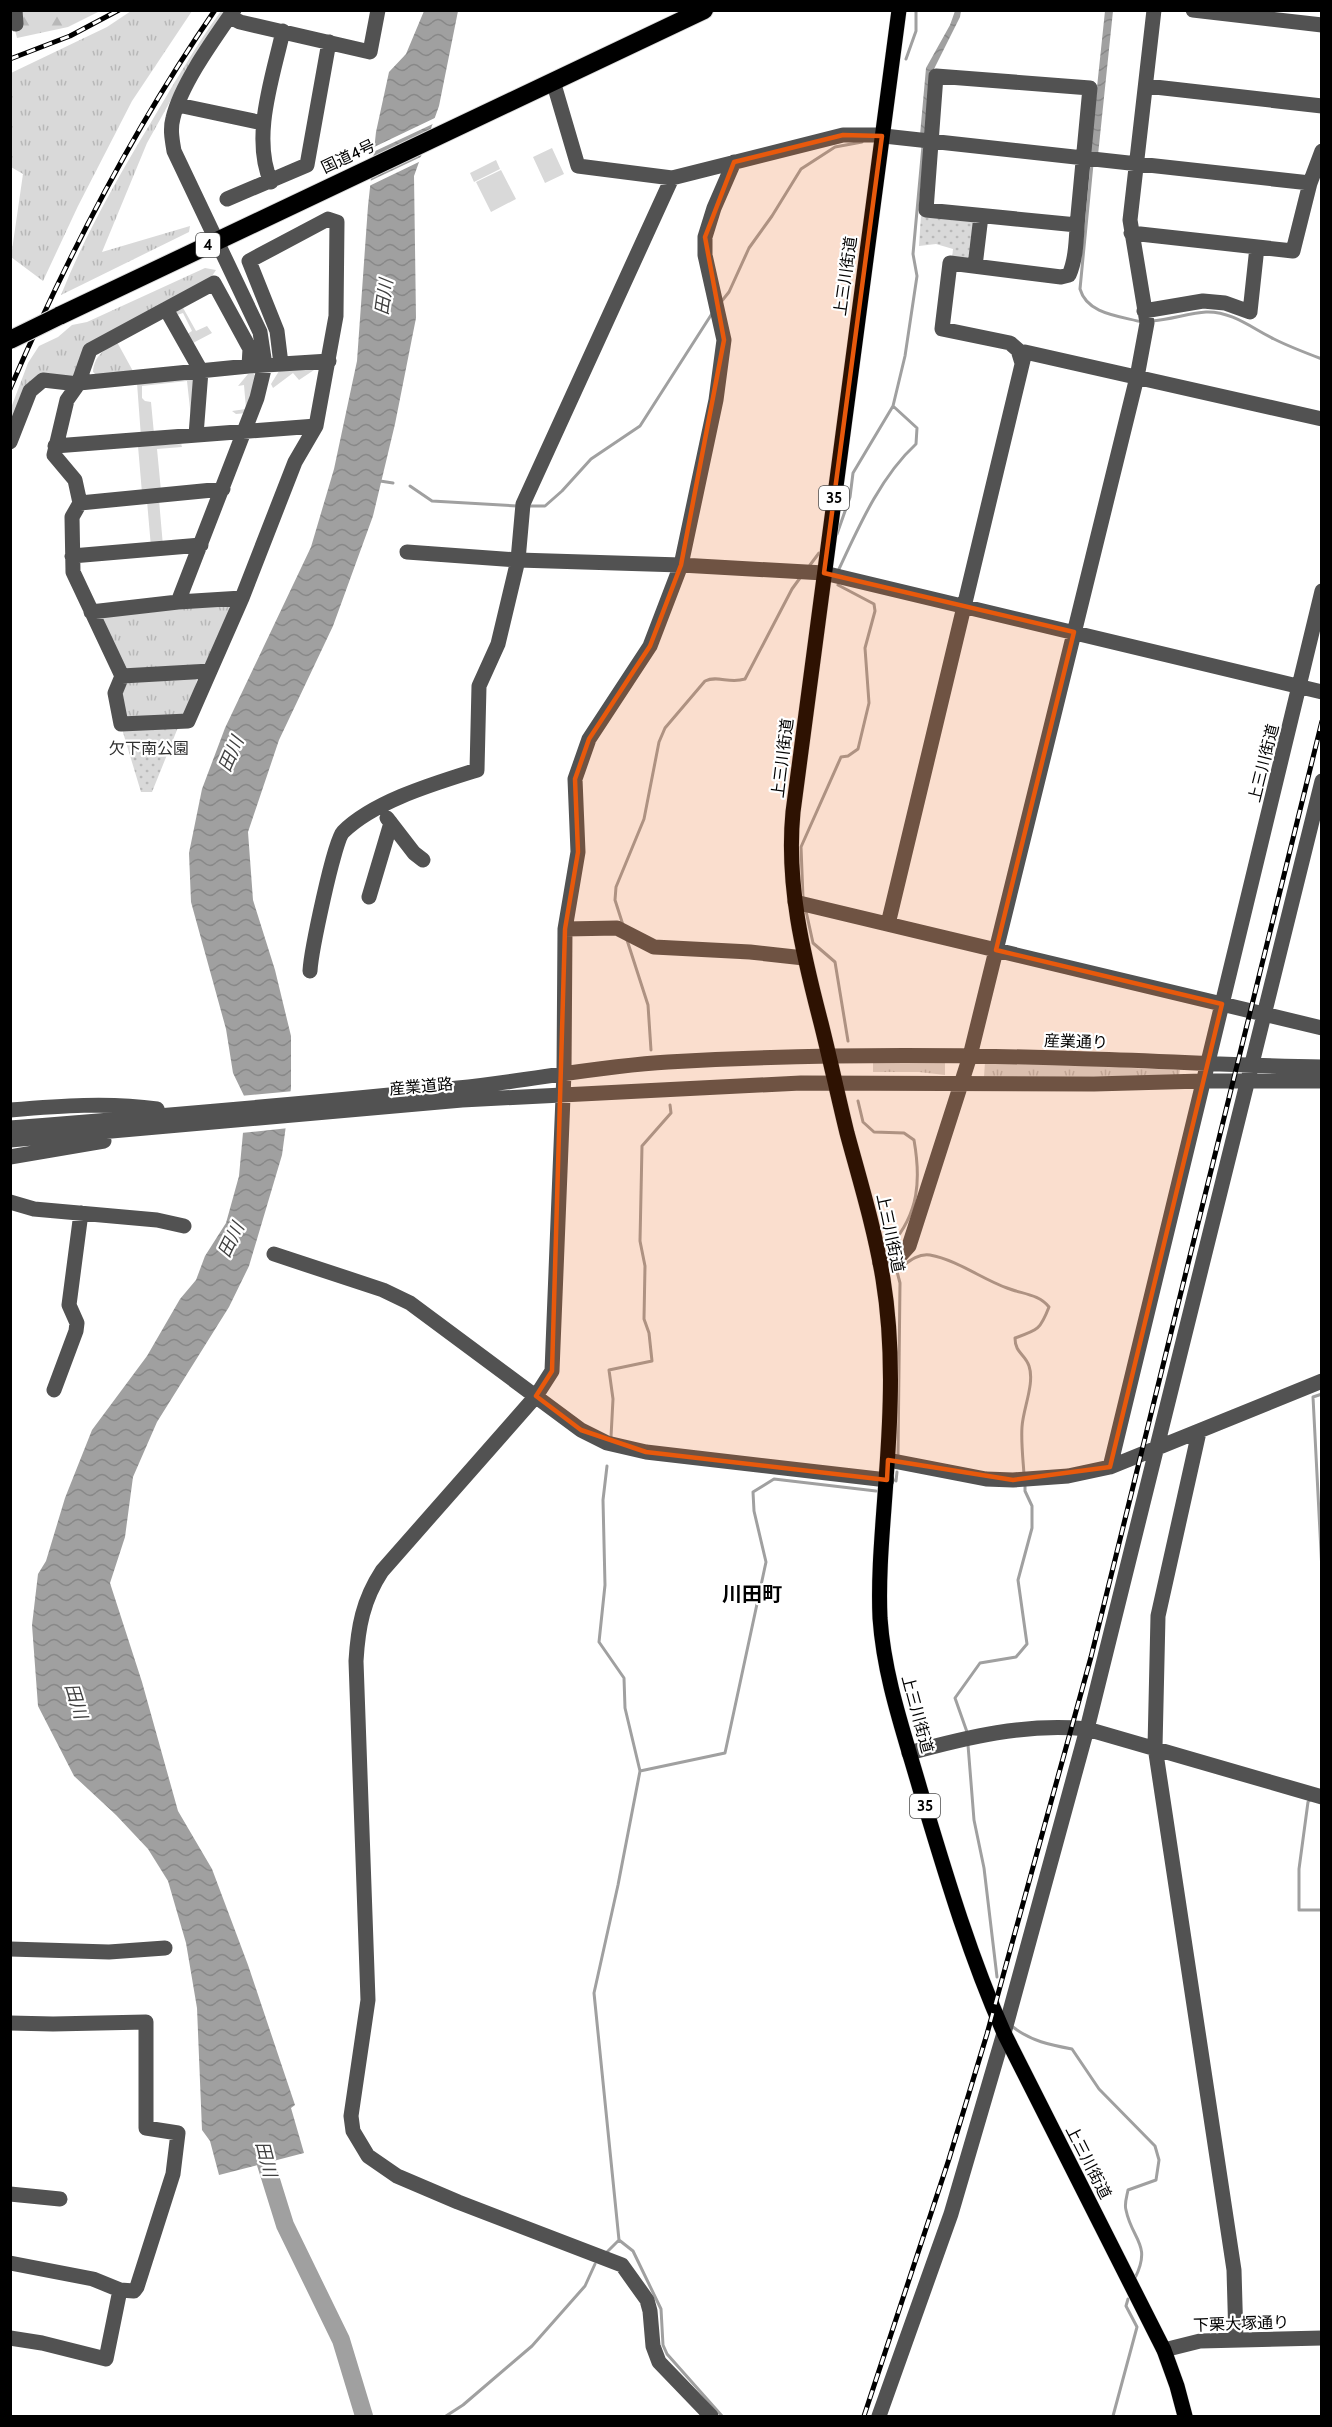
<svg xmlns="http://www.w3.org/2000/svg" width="1332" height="2427" font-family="Cabin,'Noto Sans JP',sans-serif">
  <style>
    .grass { fill: url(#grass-tufts) }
    .forest { fill: url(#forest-firs) }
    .park { fill: url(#park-dots) }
    .garden { fill: #d9d9d9 }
    .water { fill: url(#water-waves) }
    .pier { fill: #fff }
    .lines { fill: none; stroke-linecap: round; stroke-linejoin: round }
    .stream { stroke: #a0a0a0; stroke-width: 3 }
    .river { stroke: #a0a0a0; stroke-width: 18 }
    .major-casing { stroke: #dbdbdb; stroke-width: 16 }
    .highway-casing { stroke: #dbdbdb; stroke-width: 20 }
    .minor { stroke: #525252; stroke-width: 15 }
    .major { stroke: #000; stroke-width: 15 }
    .highway { stroke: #000; stroke-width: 18 }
    .rail-casing { stroke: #000; stroke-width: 5 }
    .rail { stroke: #fff; stroke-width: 3; stroke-dasharray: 9; stroke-linecap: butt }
    .highway-bridge-casing { stroke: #dbdbdb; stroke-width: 20; stroke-linecap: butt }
    .highway-bridge { stroke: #000; stroke-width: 18 }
    .marked { fill: #e8590c; fill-opacity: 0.2; stroke: #e8590c; stroke-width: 4.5; stroke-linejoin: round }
    .labels { text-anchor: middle; stroke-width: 4.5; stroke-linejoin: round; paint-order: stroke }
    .shield { fill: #fff; stroke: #4c4c4c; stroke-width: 1.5 }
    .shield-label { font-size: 15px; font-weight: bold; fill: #000 }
    .street-label { font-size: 16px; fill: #000; stroke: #fff }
    .park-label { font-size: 16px; fill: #303030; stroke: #fff }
    .water-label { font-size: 18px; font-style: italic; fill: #414141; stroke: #fff }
    .quarter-label { font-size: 20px; font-weight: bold; fill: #000; stroke: #fff }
  </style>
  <defs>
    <pattern id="grass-tufts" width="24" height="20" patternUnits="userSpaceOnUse" patternTransform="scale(1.5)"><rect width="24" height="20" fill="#d9d9d9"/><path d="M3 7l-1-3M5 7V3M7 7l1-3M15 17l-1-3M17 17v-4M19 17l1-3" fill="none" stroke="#b8b8b8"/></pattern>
    <pattern id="forest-firs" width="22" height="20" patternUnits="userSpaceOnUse" patternTransform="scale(1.5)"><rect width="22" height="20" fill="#d9d9d9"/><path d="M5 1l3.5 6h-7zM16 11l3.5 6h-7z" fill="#b8b8b8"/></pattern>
    <pattern id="park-dots" width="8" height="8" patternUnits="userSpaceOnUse" patternTransform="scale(1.5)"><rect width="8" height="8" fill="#d9d9d9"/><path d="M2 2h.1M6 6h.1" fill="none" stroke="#b8b8b8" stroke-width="1.8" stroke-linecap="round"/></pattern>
    <pattern id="water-waves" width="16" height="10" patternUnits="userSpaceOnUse" patternTransform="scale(1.5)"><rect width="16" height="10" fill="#a0a0a0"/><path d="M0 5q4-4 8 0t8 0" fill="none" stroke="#888"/></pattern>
  </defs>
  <rect width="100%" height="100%" fill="#fff"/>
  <path class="grass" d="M131,11H192L132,101L78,206L43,281L11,257L23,174L11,167V73L107,27Z
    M221,11H229L182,80L147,143L102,252L190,226L189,232L61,295C85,235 117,179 150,124C173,85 195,47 221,11Z
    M205,268L216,270L208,282L86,349L76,380L44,376L11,423V408L28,363L39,346L58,337L72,325L87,322Z
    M117,342L134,373L99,377L93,372C94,356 104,350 117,342Z
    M227,603L231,611L205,664L129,672L98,619L101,614Z
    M191,676L197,680L194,692L184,715L125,718L122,687L129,680Z
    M873,1061H945V1075L919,1072H873Z
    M985,1062L1180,1070L1179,1076L984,1077Z"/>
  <path class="forest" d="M10,11H100L68,27L17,38Z"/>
  <path class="park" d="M921,215L973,220L977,225L968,260L952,259L953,249L936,244L919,246Z
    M179,725L152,792H141L122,729Z"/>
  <path class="garden" d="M552,148L564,174L545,183L533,157Z
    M496,160L500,169L474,182L470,173Z
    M501,170L516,199L491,212L476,182Z
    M182,306L196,331L207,326L212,333L193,343L187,334L192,331L183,313L177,315L175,313Z
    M317,368L299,380L293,373L273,388L271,384L279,371Z
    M253,373L258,379L247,413L236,414L232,411L246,409L244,385L238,386L248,374Z
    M193,379L198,383L192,427L187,381L142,386V398L145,401L151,402L154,434L141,437L137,383Z
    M181,444L182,447L157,449L161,491L142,493L138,446L183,444Z
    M159,500L163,546L151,547L147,501Z"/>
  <path class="water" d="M424,11H458L439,106L414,176L416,318L395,424L373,516L333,626L279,740L248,832L253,900L275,970L291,1036V1088L282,1155L249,1266L229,1307L157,1422L133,1477L125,1537L110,1583L142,1682L178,1811L212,1869L248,1965L295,2105L291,2108L304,2153L219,2175L210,2141L202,2130L197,2008L186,1943L168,1881L148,1849L116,1815L74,1776L38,1706L32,1625L38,1574L46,1561L65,1498L92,1430L147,1356L180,1299L196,1280L205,1256L226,1223L239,1176L246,1100L233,1073L226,1029L191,902L189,853L202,789L225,728L311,547L334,469L357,361L368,206L376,132L389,72L406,54Z
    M955,11H961L960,17L934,69L927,135H920L926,68L950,25Z
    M1105,11H1113L1098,155L1090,154Z"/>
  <path class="pier" d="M439,116L437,122L371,153L372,148Z
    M425,155L423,160L367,187L368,182Z
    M294,1091L289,1128L241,1133L243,1100L240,1096Z"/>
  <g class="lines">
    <path class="stream" d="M906,59L916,31V10
      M1092,164L1080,289C1087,314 1119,316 1142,322
      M721,302L729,292L749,248L772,216L801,169L835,147L862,142
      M1151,321C1170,320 1189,313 1206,312C1232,311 1253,329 1274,339C1290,347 1306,353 1322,359
      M380,481L393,483
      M410,486L432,501L517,506
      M527,506H545L562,491L591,459L640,426L713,312
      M837,534L850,497L853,473L893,406L905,356L917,276L913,254L923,146
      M810,565L819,553
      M839,569C859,526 881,476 916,444L917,428L893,406
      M803,898L801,847L841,757L848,756L858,749L869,703L865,648L875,611L874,604L838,585
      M806,911L813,943L835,962L848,1041
      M623,925L615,900L616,887L644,819L659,742L665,728L705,681C718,675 729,684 745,679L792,589L800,578
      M627,940L648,1005L651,1050
      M858,1101L863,1122L874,1132L904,1133L914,1140C921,1180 919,1213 891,1245V1253
      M895,1264L900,1283L898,1455
      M897,1270C907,1263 917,1253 930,1255C957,1260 982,1279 1007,1288C1022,1294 1039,1294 1049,1307C1040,1330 1038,1330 1015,1338C1015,1353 1025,1354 1029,1366C1035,1383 1023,1409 1022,1427C1021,1443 1023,1459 1024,1474
      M1322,1394L1313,1397L1322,1571
      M611,1437L613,1399L609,1370L652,1361L649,1333L644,1319L645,1266L640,1241L642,1146L671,1113L670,1105
      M607,1466L603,1500L605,1585L599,1642L624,1678L625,1708L640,1771
      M896,1481L897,1472
      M967,1732L955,1698L980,1663L1016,1657L1027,1644L1018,1580L1032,1528V1506L1025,1491V1484
      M968,1745L974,1820L984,1868L997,1977
      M1311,1799L1308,1802L1299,1869V1910H1322
      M1013,2027C1031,2041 1050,2045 1072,2049L1099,2089L1155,2146L1159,2160L1156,2180L1128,2190C1127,2196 1124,2204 1126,2210C1132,2240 1152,2244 1135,2278
      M619,2240L633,2251L661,2309L663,2345L667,2354L722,2416
      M607,2252L619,2240L594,1993L618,1885L640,1771L725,1753L766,1562L754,1511L753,1492L774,1479L876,1491
      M446,2416L463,2405L532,2346L585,2286L595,2264
      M1113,2416L1137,2327L1126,2306L1128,2299"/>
    <path class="river" d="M261,2139L266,2164L285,2225L341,2340L364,2416"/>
    <g class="major-casing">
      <path id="major" d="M899,10L793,812C786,884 803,954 821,1023C830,1059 838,1096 847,1133C860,1181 875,1230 883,1279C894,1346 891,1413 886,1480C883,1526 878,1572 880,1618C884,1677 904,1733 920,1789C945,1872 969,1954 1004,2033L1164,2350L1177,2386L1185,2416"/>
    </g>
    <g class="highway-casing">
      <path id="highway" d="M59,316L704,10"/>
    </g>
    <path class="minor" d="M15,10L16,24
      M1193,10L1322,25
      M230,17L240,22L370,52L378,10
      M553,81L578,166L672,178L843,135H875L1310,183
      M1146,86L1322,106
      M178,105L263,123
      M271,182C251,137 273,77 283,31
      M227,199L307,165L329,42
      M1131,233L1293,251L1310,183L1322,151
      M975,266L981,216
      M166,309L201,371L196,435
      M1144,311L1203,301L1225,303L1250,312L1257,247
      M1022,363L1018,350L1010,343L942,329L950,263L1061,277L1069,275C1077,257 1076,235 1078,215C1082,173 1086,131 1090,88L936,76L926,210L1077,225
      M281,364L277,331L249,261L328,219L337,222L336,316L316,426
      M10,442L30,391L43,380L78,384L90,350L214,283L250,349L249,366
      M55,446L316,426L295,462L242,598L188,721L121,724L115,693L122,676L73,572L72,517L80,503L75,480L54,455L67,400L79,383L249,366L329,361
      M80,503L223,489
      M407,552L518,560L681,565L824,573L1322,692
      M72,556L201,545
      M178,602L257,398L265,365L260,332L174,151C172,139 170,129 173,118C181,84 214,39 234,10
      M91,612L178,602L242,598
      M122,676L210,671
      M387,818L414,853L423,860
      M369,897L391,823
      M795,902L1322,1028
      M888,924L1025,352L1322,419
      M565,929L617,928L654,947L750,952L804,958
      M310,971C311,952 334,841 343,832C374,801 436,783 477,770L479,686L498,644L518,560L523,504L672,178
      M10,1110C59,1106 109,1102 157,1109
      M10,1128C160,1116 309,1104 458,1088C528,1081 597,1066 668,1062C808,1054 950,1054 1090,1059C1168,1061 1244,1066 1322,1067
      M10,1140L462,1100L801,1083L1094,1084L1203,1081H1322
      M10,1157L104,1141
      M10,1202L34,1209L157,1220L184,1226
      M274,1254L383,1290L410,1303L581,1430L607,1443L646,1452L887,1480
      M880,1263L899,1257L909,1246L970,1056L1137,377L1147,323L1130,220L1154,10
      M54,1390L76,1331L77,1323L69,1305L81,1213
      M1199,1432L1158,1616L1155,1747L1234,2270L1236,2340
      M888,1460L986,1479L1013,1480L1068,1476L1110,1467L1322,1381
      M1110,1467L1322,591
      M909,1753C968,1737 1025,1723 1087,1729L1322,1797
      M10,1949L109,1952L165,1948
      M10,2023L53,2024L146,2022V2128L178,2133L173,2174L137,2287L134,2291L120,2290L93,2279L10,2263
      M10,2194L60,2199
      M10,2338L42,2343L106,2359L120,2290
      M1164,2350L1200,2341L1322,2338
      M711,2416L659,2362L653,2346L650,2311L647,2300L622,2265L458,2202L397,2176L368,2156L353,2131L351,2116L368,2000L356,1661C358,1627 363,1600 382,1571L536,1396L552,1371L564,1072L565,929L578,852L575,779L589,739L650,646L681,565L716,400L724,340L705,255V237L714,208L734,162
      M879,2416L951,2214L1004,2033L1087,1729L1322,781"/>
    <use href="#major" class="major"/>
    <use href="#highway" class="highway"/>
    <g class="rail-casing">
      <path id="rail" d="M10,59L70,36L119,10
        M10,389C67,257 133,129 215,10
        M864,2416L949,2159L987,2034L1091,1657L1322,721"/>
    </g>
    <use href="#rail" class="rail"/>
    <g class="highway-bridge-casing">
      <path id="highway-bridge" d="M10,340L59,316"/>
    </g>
    <use href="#highway-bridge" class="highway-bridge"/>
  </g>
  <path class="marked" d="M843,135L882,136L824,573L1074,632L996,950L1222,1004L1110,1467L1013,1480L888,1460L887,1480L646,1452L581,1430L536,1396L552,1371L565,929L578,852L575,779L589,739L650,646L681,565L724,340L705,237L734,162Z"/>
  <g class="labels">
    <g class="shield">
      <rect x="196" y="233" width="24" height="24" rx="4.5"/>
      <rect x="819" y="486" width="30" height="24" rx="4.5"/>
      <rect x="910" y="1794" width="30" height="24" rx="4.5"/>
    </g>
    <g class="shield-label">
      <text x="208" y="250">4</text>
      <text x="834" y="503">35</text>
      <text x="925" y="1811">35</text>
    </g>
    <g class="street-label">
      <text transform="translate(348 156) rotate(-25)" y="6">国道4号</text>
      <text transform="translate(845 276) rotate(-82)" y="6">上三川街道</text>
      <text transform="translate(782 758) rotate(-83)" y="6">上三川街道</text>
      <text transform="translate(1263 763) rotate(-76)" y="6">上三川街道</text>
      <text transform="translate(1076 1041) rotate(2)" y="6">産業通り</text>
      <text transform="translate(421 1086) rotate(-5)" y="6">産業道路</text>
      <text transform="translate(891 1233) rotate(78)" y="6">上三川街道</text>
      <text transform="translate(918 1714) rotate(75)" y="6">上三川街道</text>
      <text transform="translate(1089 2162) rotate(63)" y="6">上三川街道</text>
      <text transform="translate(1241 2323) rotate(-2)" y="6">下栗大塚通り</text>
    </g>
    <g class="park-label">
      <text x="149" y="754">欠下南公園</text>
    </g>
    <g class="water-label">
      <text transform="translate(384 297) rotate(-82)" y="6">田川</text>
      <text transform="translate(231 754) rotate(-66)" y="6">田川</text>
      <text transform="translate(231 1240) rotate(-64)" y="6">田川</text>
      <text transform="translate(76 1701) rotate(73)" y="6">田川</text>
      <text transform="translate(266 2159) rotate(76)" y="6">田川</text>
    </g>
    <g class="quarter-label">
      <text x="752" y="1601">川田町</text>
    </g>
  </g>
  <rect width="1332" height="2427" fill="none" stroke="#000000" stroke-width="24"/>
</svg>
